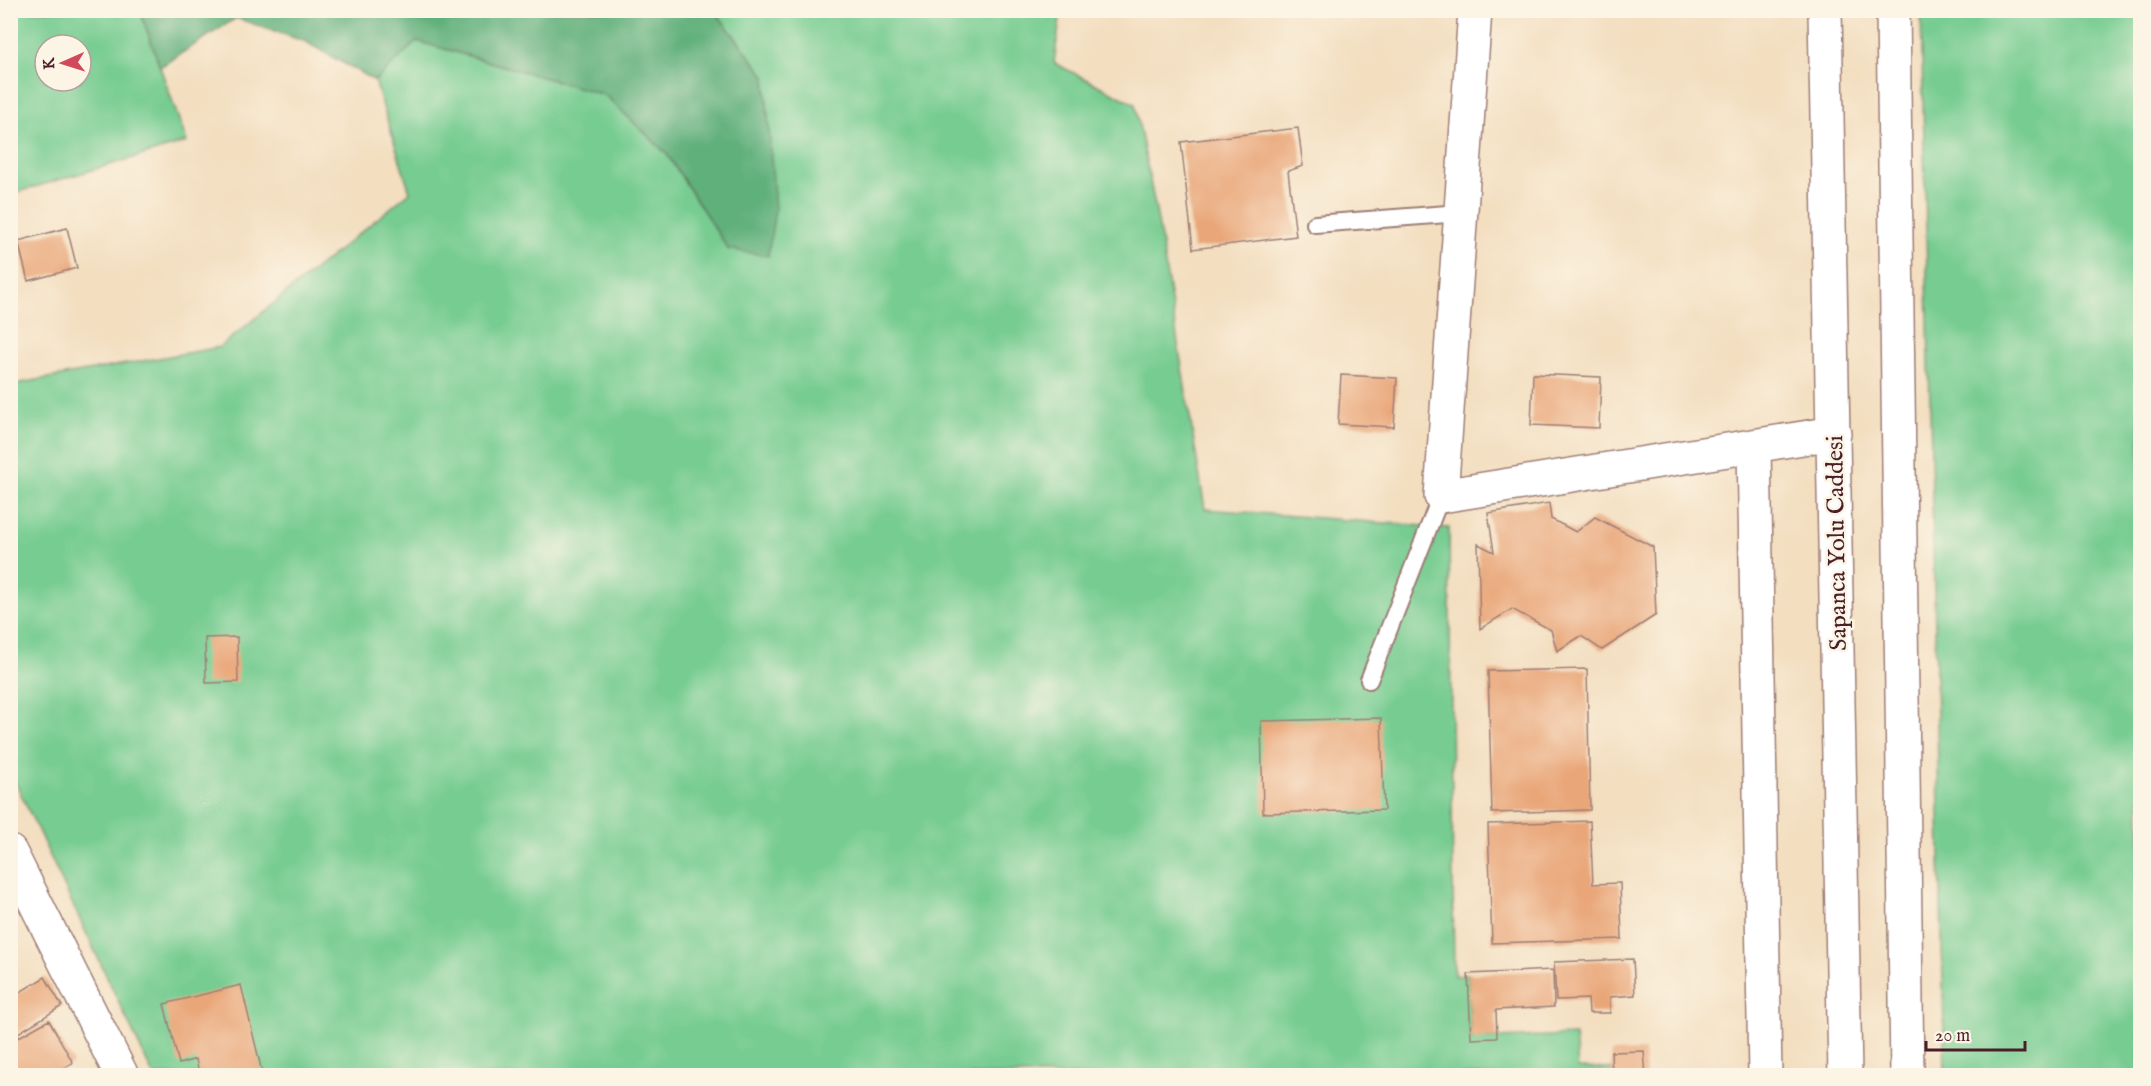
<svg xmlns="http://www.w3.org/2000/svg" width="2151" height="1086" font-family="'IM FELL English',serif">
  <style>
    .green { fill: #76cc91; stroke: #60765e; stroke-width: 1.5; fill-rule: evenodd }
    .forest { fill: #60b07b; stroke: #556853; stroke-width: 1.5 }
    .building { fill: #e9a678 }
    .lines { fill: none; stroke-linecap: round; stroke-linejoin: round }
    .lane-casing { stroke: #9e7e76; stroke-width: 20 }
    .street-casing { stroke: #9e7e76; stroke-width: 36 }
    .secondary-casing { stroke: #9e7e76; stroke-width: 36 }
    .highway-casing { stroke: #9e7e76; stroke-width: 36 }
    .lane { stroke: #fff; stroke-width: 16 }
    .street { stroke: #fff; stroke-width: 33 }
    .secondary { stroke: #fff; stroke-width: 33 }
    .highway { stroke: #fff; stroke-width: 33 }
    .labels { text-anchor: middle; stroke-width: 5; stroke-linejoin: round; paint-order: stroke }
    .street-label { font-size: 24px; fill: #4a1f2b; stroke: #fcf5e5 }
  </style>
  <rect width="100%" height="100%" fill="#fcf5e5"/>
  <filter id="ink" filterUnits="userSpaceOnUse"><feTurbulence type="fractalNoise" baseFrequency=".0167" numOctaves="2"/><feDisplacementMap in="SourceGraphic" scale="12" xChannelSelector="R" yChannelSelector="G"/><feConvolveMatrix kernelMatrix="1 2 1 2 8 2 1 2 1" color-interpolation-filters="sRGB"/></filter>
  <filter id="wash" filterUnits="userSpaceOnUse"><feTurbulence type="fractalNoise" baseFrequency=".008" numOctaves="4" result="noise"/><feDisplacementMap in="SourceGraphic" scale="24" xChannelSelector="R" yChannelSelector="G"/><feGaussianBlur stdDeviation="1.35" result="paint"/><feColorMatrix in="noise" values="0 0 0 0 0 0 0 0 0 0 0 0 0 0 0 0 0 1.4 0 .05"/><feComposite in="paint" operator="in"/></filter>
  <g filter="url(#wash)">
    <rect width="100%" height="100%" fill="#f3dec0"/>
    <path class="green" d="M11,11H140L187,142L11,194ZM45,45H81V81H45Z
      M715,11H1061L1054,63L1135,104L1158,221L1205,509L1449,528L1454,976L1468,974L1471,1039L1575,1035L1578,1068L1612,1069V1075H153L11,773L10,385L220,347L410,192L375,81L417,41L605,95L667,154L728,249L765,76Z
      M1921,11H2140V1075H1945Z"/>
    <path class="forest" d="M140,11H715L765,76L775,209L768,256L728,249L667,154L605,95L417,41L375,81L306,42L236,18L160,67Z"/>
    <g id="blocks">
      <path class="building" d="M1298,128L1303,166L1288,171L1296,236L1193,249L1181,142Z
        M67,228L77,268L28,281L18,241Z
        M1533,374L1601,377L1599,428L1531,425Z
        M1341,375L1397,378L1394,427L1338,424Z
        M1549,503L1551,519L1576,532L1595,517L1653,547L1656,615L1602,650L1581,636L1557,651L1551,630L1512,609L1480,629L1478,544L1494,552L1488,513Z
        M237,637L238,682L206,683L205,638Z
        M1587,669L1590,810L1492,813L1488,671Z
        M1381,718L1384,810L1263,813L1261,721Z
        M1590,821L1593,884L1620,883L1622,939L1492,943L1488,824Z
        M1633,959L1635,995L1610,997V1013H1589L1588,999L1556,1000L1554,962Z
        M1553,970L1554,1007L1496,1010L1497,1038L1471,1039L1468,974Z
        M45,977L62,1006L15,1035L10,1027V998Z
        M241,985L263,1076H207L206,1072L199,1074L196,1059L179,1064L164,1004Z
        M49,1020L73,1063L50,1076H13L10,1071V1042Z
        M1644,1051L1646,1076H1612L1611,1052Z"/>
    </g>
  </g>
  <g filter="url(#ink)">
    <use href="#blocks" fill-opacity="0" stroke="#9e7e76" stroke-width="1.5"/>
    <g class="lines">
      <g class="lane-casing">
        <path id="lane" d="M1315,224L1461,213
          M1369,680L1441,496"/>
      </g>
      <g class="street-casing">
        <path id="street" d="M1475,10L1441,496L1834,433
          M1754,446L1765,1076"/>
      </g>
      <g class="secondary-casing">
        <path id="secondary" d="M10,852L122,1076"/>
      </g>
      <g class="highway-casing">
        <path id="highway" d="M1825,10L1845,1076
          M1893,10L1907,1076"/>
      </g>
      <use href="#lane" class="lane"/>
      <use href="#street" class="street"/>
      <use href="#secondary" class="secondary"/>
      <use href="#highway" class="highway"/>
    </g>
  </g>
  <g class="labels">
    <g class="street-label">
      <text transform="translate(1836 543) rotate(-91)" y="8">Sapanca Yolu Caddesi</text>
    </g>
  </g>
  <rect width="2151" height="1086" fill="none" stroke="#fcf5e5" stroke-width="36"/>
  <g transform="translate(63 63) rotate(267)"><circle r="28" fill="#fcf5e5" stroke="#b59f9b" stroke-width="1.5"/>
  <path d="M0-4.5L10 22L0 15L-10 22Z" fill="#d1495b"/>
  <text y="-9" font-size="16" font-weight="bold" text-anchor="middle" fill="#4a1f2b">K</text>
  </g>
  <path d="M1926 1041v9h99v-9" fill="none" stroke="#4a1f2b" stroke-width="3"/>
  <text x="1935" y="1041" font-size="18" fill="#4a1f2b" stroke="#fcf5e5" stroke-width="4.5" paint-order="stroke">20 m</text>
</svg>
